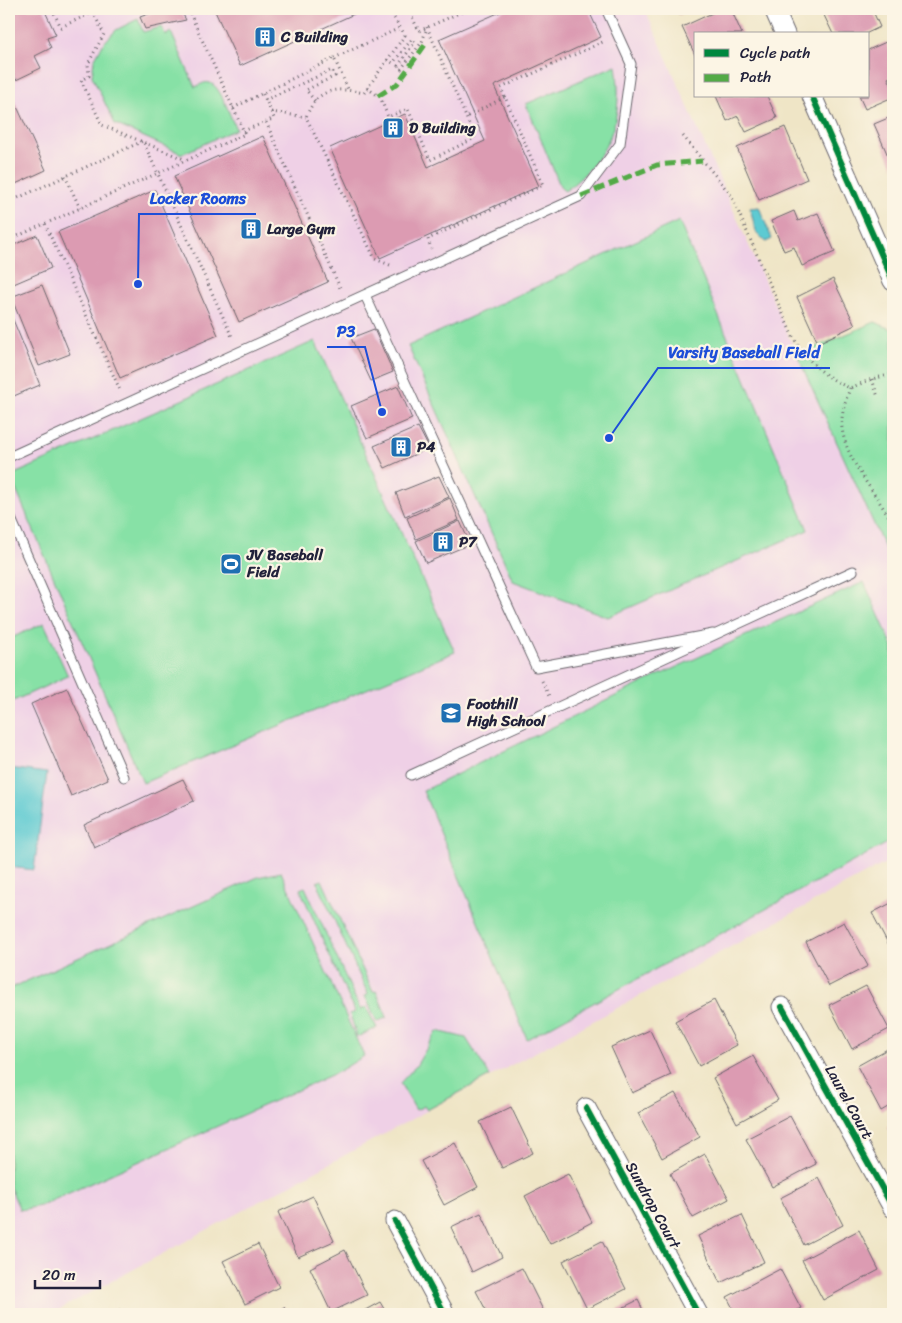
<svg xmlns="http://www.w3.org/2000/svg" width="902" height="1323" font-family="Sriracha,sans-serif">
  <style>
    .built { fill: #efd0e6 }
    .green { fill: #87e1a6; stroke: #548270 }
    .water { fill: #5dcad2; stroke: #407686 }
    .building { fill: #dc9bb2 }
    .lines { fill: none; stroke-linecap: round; stroke-linejoin: round }
    .lane-casing { stroke: #6a666c; stroke-width: 11 }
    .street-casing { stroke: #6a666c; stroke-width: 21 }
    .path { stroke: #6a666c; stroke-width: 3; stroke-dasharray: 1 4; stroke-linecap: butt }
    .lane { stroke: #fff; stroke-width: 9 }
    .street { stroke: #fff; stroke-width: 19 }
    .quiet { stroke: #53aa46; stroke-width: 5; stroke-dasharray: 10 5; stroke-linecap: butt }
    .cycleway-casing { stroke: #fcf5e5; stroke-width: 9 }
    .cycleway { stroke: #00873e; stroke-width: 6 }
    .labels { text-anchor: middle; stroke-width: 4.5; stroke-linejoin: round; paint-order: stroke }
    .poi-label { font-size: 15px; font-weight: bold; fill: #22223b; stroke: #fcf5e5; text-anchor: start }
    .street-label { font-size: 15px; fill: #22223b; stroke: #fcf5e5 }
    .leader { fill: none; stroke: #1d4ed8; stroke-width: 2 }
    .callout-dot { fill: #1d4ed8; stroke: #fcf5e5; stroke-width: 2 }
    .callout-label { font-size: 16px; text-anchor: middle; font-weight: bold; fill: #1d4ed8; stroke: #fcf5e5; stroke-width: 4.5; stroke-linejoin: round; paint-order: stroke }
  </style>
  <rect width="100%" height="100%" fill="#fcf5e5"/>
  <filter id="ink" filterUnits="userSpaceOnUse"><feTurbulence type="fractalNoise" baseFrequency=".02" numOctaves="2"/><feDisplacementMap in="SourceGraphic" scale="10" xChannelSelector="R" yChannelSelector="G"/><feConvolveMatrix kernelMatrix="1 2 1 2 8 2 1 2 1" color-interpolation-filters="sRGB"/></filter>
  <filter id="wash" filterUnits="userSpaceOnUse"><feTurbulence type="fractalNoise" baseFrequency=".0096" numOctaves="4" result="noise"/><feDisplacementMap in="SourceGraphic" scale="20" xChannelSelector="R" yChannelSelector="G"/><feGaussianBlur stdDeviation="1.12" result="paint"/><feColorMatrix in="noise" values="0 0 0 0 0 0 0 0 0 0 0 0 0 0 0 0 0 1.4 0 .05"/><feComposite in="paint" operator="in"/></filter>
  <g filter="url(#wash)">
    <rect width="100%" height="100%" fill="#efe5c6"/>
    <path class="built" d="M9,9H645L797,355L893,566V859L51,1314H9Z"/>
    <path class="green" d="M138,19L143,32L161,27L166,35L171,32L195,87C200,85 205,81 210,83C221,86 231,119 236,129L182,154L115,124L92,76L94,60L103,44L116,30Z
      M616,65C624,120 610,157 565,191L561,188L526,104Z
      M679,221L808,530L608,617L513,581L408,346Z
      M875,322L893,330V566L797,355Z
      M315,341L455,652L143,783L10,476Z
      M864,582L893,647V840L527,1039L423,791L646,681Z
      M44,623L68,676L9,703V639Z
      M281,872L364,1056L338,1072L40,1206L20,1210L9,1185V989L258,877Z
      M322,880L373,992L376,991L387,1017L377,1022L365,996L368,994L317,882Z
      M305,887L360,1009L366,1007L377,1028L357,1037L350,1014L355,1012L300,889Z
      M437,1031L466,1038L490,1076L427,1110L424,1106L416,1110L400,1083L416,1066Z"/>
    <path class="water" d="M759,207L772,239L766,242L756,232L750,208Z
      M9,768L47,773L34,870L9,867Z"/>
    <g id="blocks">
      <path class="building" d="M9,9H44L56,35L47,38L51,48L35,56L41,68L16,80L11,68L9,69Z
        M162,9H180L186,20L145,29L140,17Z
        M214,9H365L240,66Z
        M507,9H588L601,37L494,86L539,186L380,258L330,148L405,114L428,167L485,141L439,39Z
        M676,9H690L679,15Z
        M721,9H731L742,34H696V57L682,27Z
        M821,9H872L880,27L865,34H833Z
        M886,42L893,58V75L888,78L893,88V97L865,109L859,96H868V50Z
        M9,89L46,170L9,187Z
        M716,96H767L777,118L746,132L738,116L727,121Z
        M893,116V167L874,124Z
        M785,127L807,179L759,200L737,148Z
        M263,136L328,282L239,322L174,176Z
        M155,190L218,335L120,378L58,232Z
        M794,211L798,221L818,213L835,252L802,266L794,247L784,251L771,221Z
        M37,235L51,268L9,286V247Z
        M833,279L855,325L818,343L797,297Z
        M42,285L70,354L39,366L11,297Z
        M9,310L40,385L9,398Z
        M374,329L393,372L371,381L351,338Z
        M398,386L412,419L367,438L351,406Z
        M418,427L429,448L385,468L374,446Z
        M439,476L449,497L405,516L396,493Z
        M450,498L459,520L416,539L407,518Z
        M460,521L470,544L426,563L416,541Z
        M67,688L108,779L71,796L31,704Z
        M183,779L194,801L94,847L84,825Z
        M893,902V950L892,951L872,913Z
        M844,922L868,966L829,986L806,942Z
        M866,986L889,1029L852,1049L829,1005Z
        M714,1000L737,1045L699,1066L675,1021Z
        M650,1030L671,1075L632,1093L611,1047Z
        M893,1046V1104L881,1111L857,1066Z
        M753,1056L778,1100L737,1123L713,1078Z
        M675,1093L700,1137L662,1158L638,1113Z
        M511,1107L533,1153L502,1168L480,1122Z
        M790,1116L816,1164L772,1187L746,1139Z
        M893,1123V1139L887,1127Z
        M455,1143L478,1187L444,1205L421,1161Z
        M705,1154L729,1199L693,1218L670,1174Z
        M568,1174L592,1222L550,1244L525,1196Z
        M819,1178L843,1225L804,1245L780,1198Z
        M313,1196L334,1241L298,1257L278,1212Z
        M481,1213L502,1257L472,1272L451,1227Z
        M742,1215L764,1262L720,1283L698,1236Z
        M859,1230L879,1270L823,1300L802,1260Z
        M602,1241L626,1289L587,1309L563,1261Z
        M258,1244L279,1287L245,1304L223,1261Z
        M345,1250L367,1295L331,1312L310,1268Z
        M522,1268L545,1314H488L476,1291Z
        M780,1269L801,1308L789,1314H736L727,1297Z
        M638,1300L645,1314H610Z
        M380,1302L387,1314H358Z
        M284,1307L288,1314H272Z
        M120,1309L123,1314H110Z"/>
    </g>
  </g>
  <g filter="url(#ink)">
    <use href="#blocks" fill-opacity="0" stroke="#6a666c" stroke-width="1"/>
    <g class="lines">
      <g class="lane-casing">
        <path id="lane" d="M365,295L536,667L713,634
          M9,457L581,196L620,144L631,64L606,9
          M9,514L124,777
          M411,775L853,571"/>
      </g>
      <g class="street-casing">
        <path id="street" d="M774,9L785,34
          M812,96L893,281
          M782,1007L893,1208
          M586,1108L698,1314
          M395,1221L445,1314"/>
      </g>
      <path class="path" d="M52,9L61,27L100,9
        M408,9L419,31L468,9
        M93,12L104,34L88,64L89,76L81,80L102,125L186,160
        M427,27L466,117L505,97L543,185L428,239L431,249
        M334,58L400,28
        M387,60L393,63L412,39L415,42L398,66L401,69L422,42L427,28
        M367,88L380,97L388,117L408,109L430,160L475,138L466,117
        M263,94L274,118L266,122
        M505,97L501,88L605,41
        M265,100L332,70L335,76L306,90L315,101
        M233,108L334,58L348,89
        M271,112L306,117
        M243,131L266,122L341,290
        M683,136L731,195L792,335C807,360 823,377 850,388L872,379L893,374
        M65,176L80,208
        M9,202L143,141L233,339
        M45,224L120,390
        M9,240L245,134L188,9
        M390,265L375,259L306,117C318,87 336,87 364,93L405,35L391,13L399,9
        M872,379L878,397
        M850,388C847,397 843,408 842,418C838,452 878,495 893,524
        M542,681L549,696"/>
      <use href="#lane" class="lane"/>
      <use href="#street" class="street"/>
      <path class="quiet" d="M378,96L397,84L425,45L422,42
        M581,196L657,165L702,161"/>
      <g class="cycleway-casing">
        <path id="cycleway" d="M812,96L893,281
          M782,1007L893,1208
          M586,1108L698,1314
          M395,1221L445,1314"/>
      </g>
      <use href="#cycleway" class="cycleway"/>
    </g>
  </g>
  <defs>
    <g id="building-square" transform="scale(1.125)"><rect x="-9" y="-9" width="18" height="18" rx="4" fill="#1f6fb2" stroke="#fcf5e5"/><path d="M-4-6H4V6H1V3H-1V6H-4ZM-2.5-4.3h1.7v1.8h-1.7ZM.8-4.3h1.7v1.8H.8ZM-2.5-1h1.7V.8h-1.7ZM.8-1h1.7V.8H.8Z" fill="#fff"/></g>
    <g id="stadium-square" transform="scale(1.125)"><rect x="-9" y="-9" width="18" height="18" rx="4" fill="#1f6fb2" stroke="#fcf5e5"/><path d="M0-5a6.5 5 0 1 0 0 10a6.5 5 0 1 0 0-10ZM-3.5-1.8h7v3.6h-7Z" fill="#fff"/></g>
    <g id="school-square" transform="scale(1.125)"><rect x="-9" y="-9" width="18" height="18" rx="4" fill="#1f6fb2" stroke="#fcf5e5"/><path d="M0-5L7-2L0 1L-7-2ZM-4 1L0 2.5L4 1V4Q0 6-4 4Z" fill="#fff"/></g>
  </defs>
  <g fill-rule="evenodd">
    <use href="#building-square" x="265" y="37"/>
    <use href="#building-square" x="393" y="128"/>
    <use href="#building-square" x="251" y="229"/>
    <use href="#building-square" x="401" y="447"/>
    <use href="#building-square" x="443" y="542"/>
    <use href="#stadium-square" x="231" y="564"/>
    <use href="#school-square" x="451" y="713"/>
  </g>
  <g class="labels">
    <g class="poi-label">
      <text x="281" y="42">C Building</text>
      <text x="409" y="133">D Building</text>
      <text x="267" y="234">Large Gym</text>
      <text x="417" y="452">P4</text>
      <text x="459" y="547">P7</text>
      <text x="247" y="560">JV Baseball<tspan x="247" dy="17">Field</tspan></text>
      <text x="467" y="709">Foothill<tspan x="467" dy="17">High School</tspan></text>
    </g>
    <g class="street-label">
      <text transform="translate(849 1102) rotate(61)" y="5">Laurel Court</text>
      <text transform="translate(653 1205) rotate(61)" y="5">Sundrop Court</text>
    </g>
  </g>
  <path class="leader" d="M138 284L139 214H256M382 412L365 347H327M609 438L658 368H830"/>
  <g class="callout-dot">
    <circle cx="138" cy="284" r="5"/>
    <circle cx="382" cy="412" r="5"/>
    <circle cx="609" cy="438" r="5"/>
  </g>
  <g class="callout-label">
    <text x="198" y="204">Locker Rooms</text>
    <text x="346" y="337">P3</text>
    <text x="744" y="358">Varsity Baseball Field</text>
  </g>
  <rect width="902" height="1323" fill="none" stroke="#fcf5e5" stroke-width="30"/>
  <rect x="694" y="32" width="175" height="65" fill="#fcf5e5" stroke="#a5a1a1"/>
  <rect x="704" y="49" width="25" height="8" fill="#00873e" stroke="#a5a1a1"/>
  <text x="740" y="58" font-size="15" fill="#22223b">Cycle path</text>
  <rect x="704" y="74" width="25" height="8" fill="#53aa46" stroke="#a5a1a1"/>
  <text x="740" y="82" font-size="15" fill="#22223b">Path</text>
  <path d="M35 1280v8h65v-8" fill="none" stroke="#22223b" stroke-width="2.5"/>
  <text x="42" y="1280" font-size="15" fill="#22223b" stroke="#fcf5e5" stroke-width="4" paint-order="stroke">20 m</text>
</svg>
